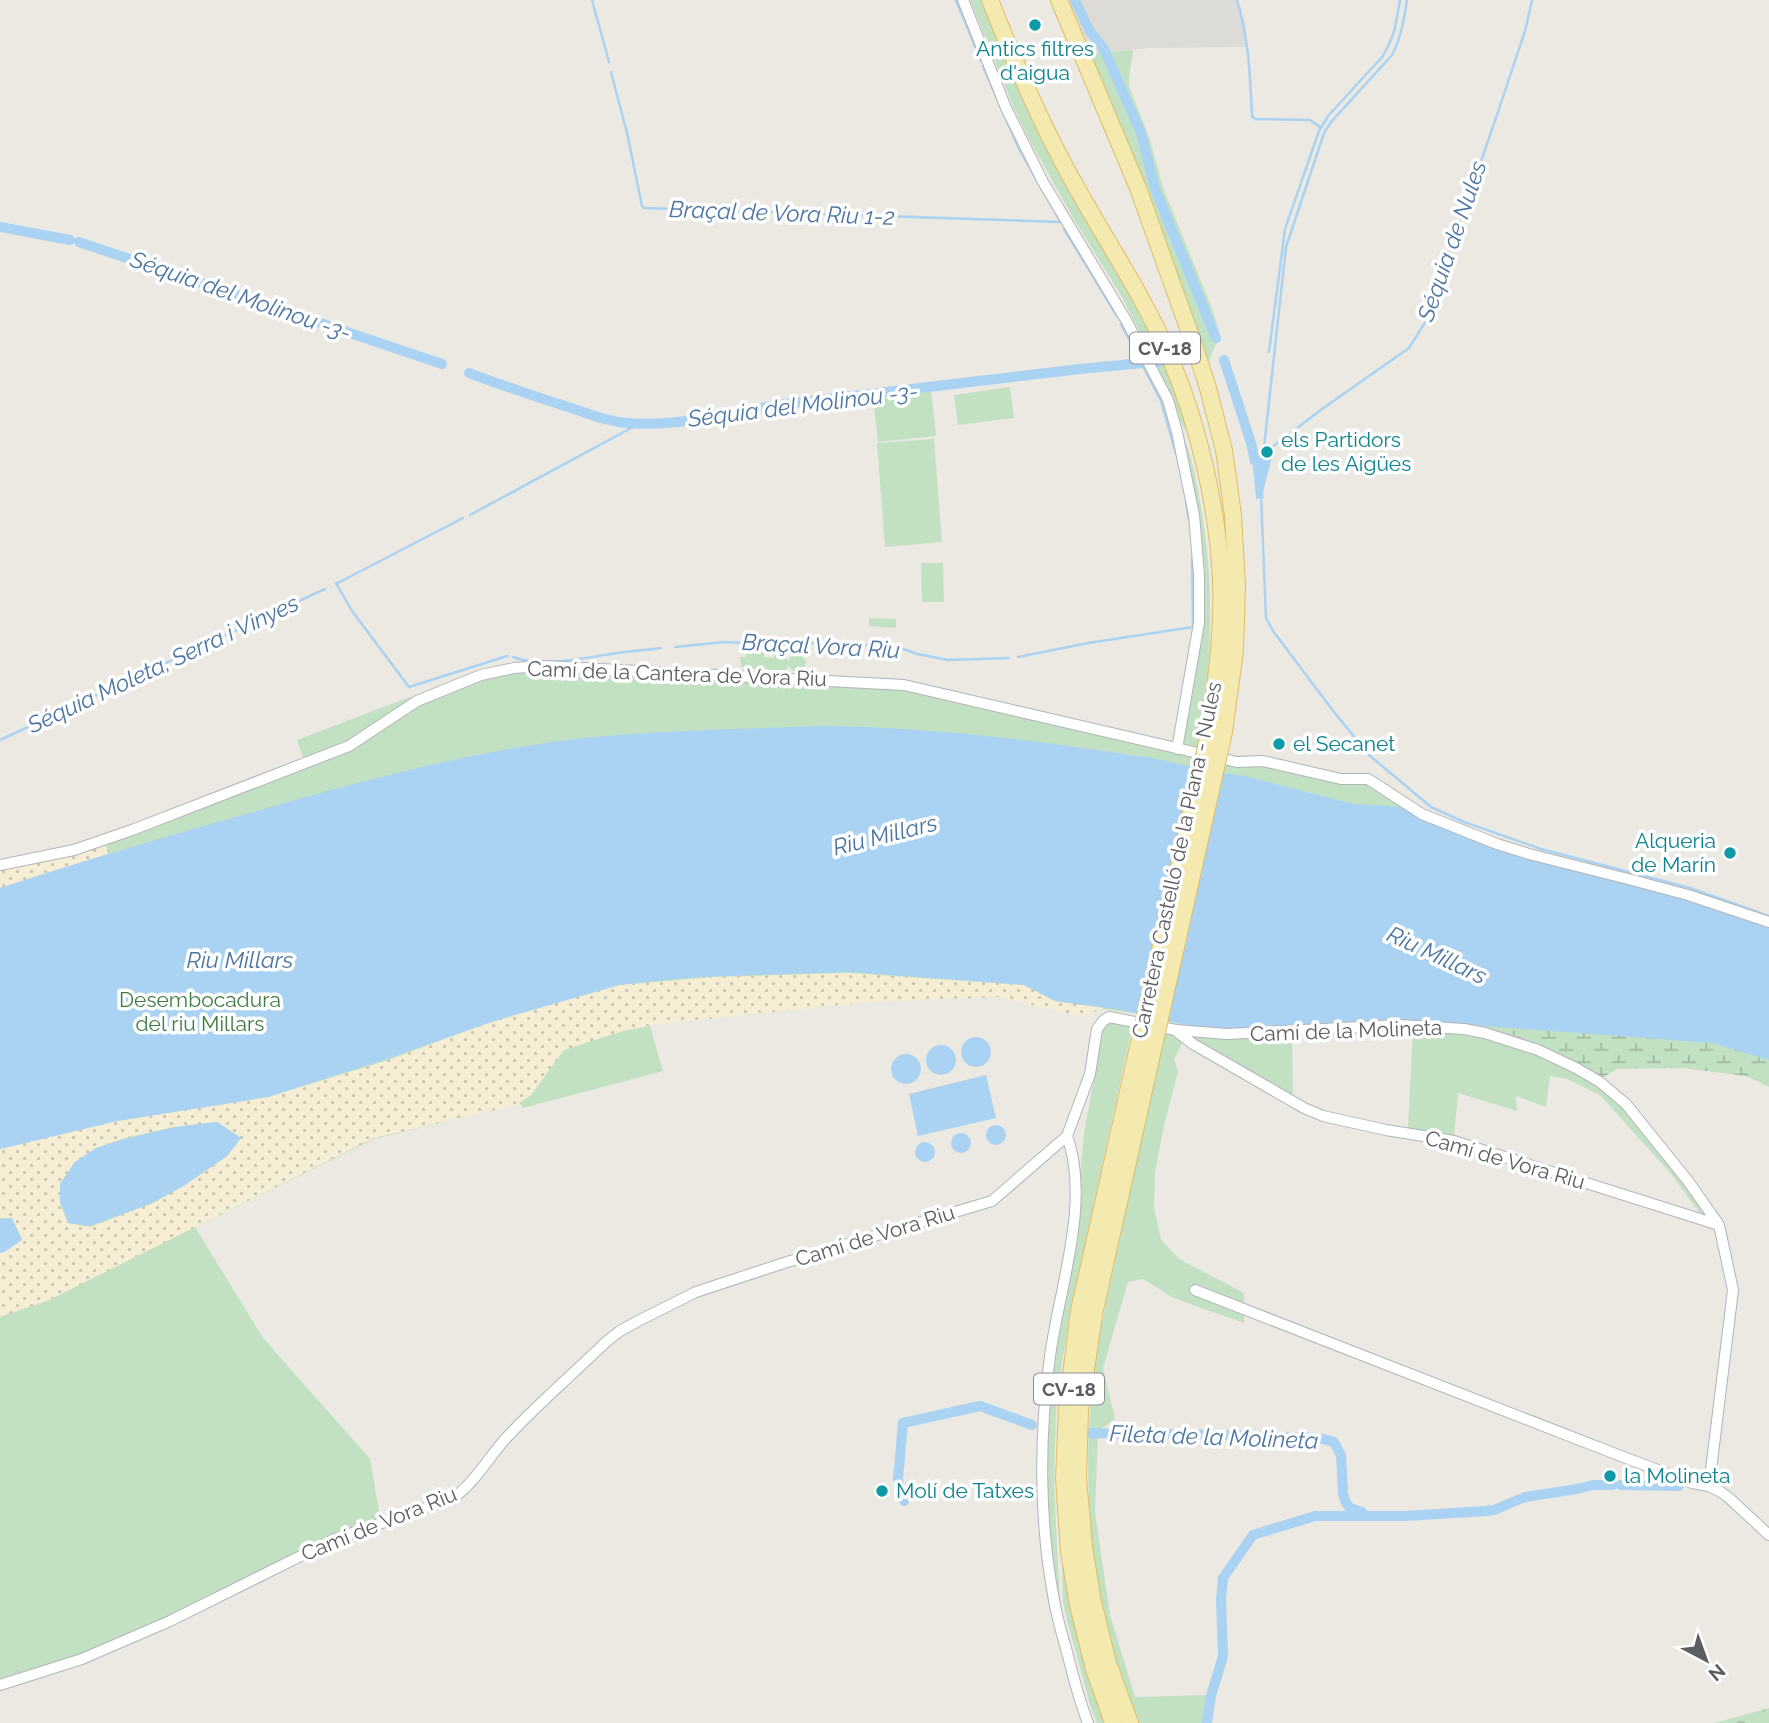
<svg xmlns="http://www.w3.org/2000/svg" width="1769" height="1723" font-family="Raleway,sans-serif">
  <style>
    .industrial { fill: #dddbd7 }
    .green { fill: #c2e0c2 }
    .forest { fill: url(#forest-crowns) }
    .wetland { fill: url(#wetland-marsh) }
    .sand { fill: url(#sand-dots); fill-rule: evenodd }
    .water { fill: #aad3f3 }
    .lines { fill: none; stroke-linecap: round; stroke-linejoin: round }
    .stream { stroke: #aad3f3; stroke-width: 2.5 }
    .canal { stroke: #aad3f3; stroke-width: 10 }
    .street-casing { stroke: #b3b4b8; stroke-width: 12 }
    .primary-casing { stroke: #debe68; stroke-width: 18 }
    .street { stroke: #fff; stroke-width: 10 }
    .primary { stroke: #f4e9af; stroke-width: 16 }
    .primary-bridge-casing { stroke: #debe68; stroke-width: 18; stroke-linecap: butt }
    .primary-bridge { stroke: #f4e9af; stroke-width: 16 }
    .culture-dot { fill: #0f9aa8; stroke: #fff; stroke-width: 2.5 }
    .labels { text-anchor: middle; stroke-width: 7; stroke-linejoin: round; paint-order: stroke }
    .shield { fill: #fff; stroke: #8c8e90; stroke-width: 2 }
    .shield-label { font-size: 19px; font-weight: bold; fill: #5b5d61 }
    .culture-label { font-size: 21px; fill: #0d838f; stroke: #fff; text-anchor: start }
    .street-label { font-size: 21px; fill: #5b5d61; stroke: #fff }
    .park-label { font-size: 21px; fill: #3f7c42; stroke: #fff }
    .water-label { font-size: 23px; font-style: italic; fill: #4b75a3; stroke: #fff }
  </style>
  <defs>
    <pattern id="forest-crowns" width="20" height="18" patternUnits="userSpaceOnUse" patternTransform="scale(1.75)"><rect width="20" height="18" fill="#c2e0c2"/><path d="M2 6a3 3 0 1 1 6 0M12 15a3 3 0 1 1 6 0" fill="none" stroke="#a1b9a1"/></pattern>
    <pattern id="wetland-marsh" width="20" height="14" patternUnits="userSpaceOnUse" patternTransform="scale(1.75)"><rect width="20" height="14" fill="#c2e0c2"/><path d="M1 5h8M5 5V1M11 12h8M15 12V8" fill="none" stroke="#a1b9a1"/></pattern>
    <pattern id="sand-dots" width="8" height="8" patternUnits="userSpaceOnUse" patternTransform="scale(1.75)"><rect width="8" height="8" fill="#f5edd4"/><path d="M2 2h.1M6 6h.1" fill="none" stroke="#c9c3af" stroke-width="1.8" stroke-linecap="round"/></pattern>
  </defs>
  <rect width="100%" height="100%" fill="#ebe9e2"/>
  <path class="industrial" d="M1065,0H1237L1244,22L1248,47L1149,48L1087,54Z"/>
  <path class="green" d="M970,0H983L1164,359L1189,431L1185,430L1182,425L1173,398L1122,297L1072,216L1029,139L1013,106Z
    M1131,50L1133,52L1130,70L1129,86L1150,140L1163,188L1213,311L1220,336L1212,352L1210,360L1207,361L1088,54Z
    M1010,387L1014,418L958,425L954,395Z
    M931,389L936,436L878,442L873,395Z
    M1179,430C1192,451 1194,472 1199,496C1215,579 1214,668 1196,751L1179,743L1200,576Z
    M934,439L942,542L885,547L877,443Z
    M943,563L944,602H922L921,563Z
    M869,618L896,619V628L869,626Z
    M740,646L764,647V657L774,658V648L787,649V661L794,654H800L806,661C805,674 793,675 787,664V671L761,670L741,667L740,657H746V649L740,648Z
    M514,669L889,685L1265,764L1367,782L1420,817L1769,926V1087L1747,1076L1683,1068L1617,1069L1602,1078L1469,1025L1195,1028L1132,1013L1055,1002L1025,986L746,976L580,1044L623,1031L650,1026L663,1071L523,1108L520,1103L374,1139L195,1227L263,1338L370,1459L381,1522L82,1657L0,1683V869L58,856L349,747L418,703L462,683Z
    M410,697L415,701L348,746L305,763L297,740Z
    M1109,1021L1133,1024L1071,1308L1061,1369L1056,1412L1054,1484L1060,1605L1056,1598L1047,1504V1422L1053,1354L1075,1230L1084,1133L1097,1063L1101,1034Z
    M1413,1028L1463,1030L1536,1052L1576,1071L1624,1106L1710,1216L1699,1212L1672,1175L1600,1095L1567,1079L1550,1076L1546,1107L1516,1096L1517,1111L1458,1093L1454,1136L1408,1128Z
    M1164,1030L1183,1041L1174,1059L1178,1072L1165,1121L1155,1172L1154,1207L1161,1240L1179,1259L1244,1293V1323L1193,1305L1172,1297L1143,1279L1128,1282L1103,1368L1115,1419L1098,1431L1095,1512L1110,1615L1135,1697L1211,1695L1207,1723H1138C1087,1600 1078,1471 1098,1341Z
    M1179,1032L1292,1033L1293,1101Z
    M1061,1528L1106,1723H1097L1091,1708L1066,1616L1063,1602Z"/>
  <path class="forest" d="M1769,1708V1723H1715Z"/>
  <path class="wetland" d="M1470,1025L1712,1042L1769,1061V1069L1757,1081L1746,1076L1684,1068H1618L1601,1079Z"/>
  <path class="sand" d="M103,843L109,851L106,855L0,888V866Z
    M849,973L1024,985L1055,1001L1103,1008L1082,1017L999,997L866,1002L651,1025L623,1031L564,1050L531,1095L516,1105L374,1138L49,1300L0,1317V1253L6,1251L22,1239L12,1218H0V1149L117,1121L268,1097L385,1061L491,1022L619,985L714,977ZM217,1122L241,1138L227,1156L185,1185L153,1203L90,1227L68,1223L60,1203V1184L75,1162L96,1148L125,1138L174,1127Z"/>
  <path class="water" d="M1249,450H1256L1257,456L1272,457L1263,492L1264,498L1256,499L1253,465Z
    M821,726C915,727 1009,737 1103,751C1122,754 1142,756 1161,760C1189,766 1216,773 1245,776L1353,804L1402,807L1420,818L1458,835L1522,858L1687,900L1769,927V1060L1712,1043L1429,1022H1344L1235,1030L1197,1028L1122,1010L1055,1001L1024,985L849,972L697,977L619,985L491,1022L390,1058L268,1097L117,1121L0,1149V888C84,860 169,836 253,812C361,781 471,751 583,738C662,730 742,729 821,726Z
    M961 1052a15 15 0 1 1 30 0a15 15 0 1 1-30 0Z
    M926 1060a15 15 0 1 1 30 0a15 15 0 1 1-30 0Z
    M891 1069a15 15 0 1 1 30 0a15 15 0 1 1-30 0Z
    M986,1075L996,1118L918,1136L909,1094Z
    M217,1122L241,1138L227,1156L185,1185L152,1203L90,1226L68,1223L60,1202V1184L75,1162L96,1148L125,1139L175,1127Z
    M986 1135a10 10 0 1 1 20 0a10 10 0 1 1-20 0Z
    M951 1143a10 10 0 1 1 20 0a10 10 0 1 1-20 0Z
    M915 1152a10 10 0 1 1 20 0a10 10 0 1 1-20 0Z
    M12,1218L22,1240L6,1251L0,1253V1219Z"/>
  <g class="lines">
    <path class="stream" d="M592,0L609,62
      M956,0L981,61
      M1237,0C1249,38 1250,76 1252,116L1255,119L1310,120L1320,127
      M983,66L1019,149L1060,221
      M611,72L627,133L642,206L644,208L1060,222
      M1064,229L1117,316
      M1121,324L1161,401L1176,454
      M1269,352L1285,229L1319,131L1328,116L1383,56L1391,40L1395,28L1400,0
      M1263,454L1322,409L1409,348L1426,321L1497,115L1525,31L1532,0
      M1263,457L1286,247L1324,133L1331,122L1392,55C1401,38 1404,19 1407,0
      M1261,495L1266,618L1273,631L1334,712L1369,755L1431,807L1464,822L1541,849L1690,888L1769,916
      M1186,502L1189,520
      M470,515L631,428L646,424
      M1192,558L1193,624
      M336,583L352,611L409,687L507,656
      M336,584L463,518
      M675,647L724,642L788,645L809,643L895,646L917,654L948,660L1009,658
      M513,657C540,668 589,657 617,653C632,651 647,650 661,648
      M1018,657L1088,643L1193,627
      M0,740L325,589"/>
    <path class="canal" d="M1075,0L1089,30L1104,49L1141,133L1155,189L1216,338
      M0,227L70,240
      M79,242L442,364
      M1224,360L1251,443L1255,461
      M1157,362H1163
      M469,373C503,386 537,397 571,408C590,414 608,422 628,423C672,427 732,414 776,405L1080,369L1143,363
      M1090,1433C1151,1435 1214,1433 1275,1437C1295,1438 1315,1435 1334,1442L1341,1455L1343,1494L1346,1503L1350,1508L1362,1512
      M1621,1485L1679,1486
      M904,1501L898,1479L903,1423L980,1406L1032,1425
      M1207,1723L1211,1696L1223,1656L1221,1599L1223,1578L1253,1535L1315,1516H1405L1486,1511L1494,1510L1525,1497L1577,1489L1593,1485H1613"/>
    <g class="street-casing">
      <path id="street" d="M963,0L1006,108L1043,182L1126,320L1168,400L1177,432L1194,515L1199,575V623L1177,749
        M0,865L74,850L132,830L349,746L417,701L481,675L514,668L543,666L904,685L1237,762L1263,761L1341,779H1368L1422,814L1497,844L1529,854L1632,880L1688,895L1769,922
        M1176,1031L1193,1044L1304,1108L1323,1116L1386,1130L1454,1141L1719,1225
        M1067,1136C1091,1201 1059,1290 1050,1356C1039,1435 1039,1522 1054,1600C1057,1618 1062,1635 1067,1652C1073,1676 1079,1700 1088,1723
        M1195,1290L1613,1453L1692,1483L1709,1486L1721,1492L1729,1498L1769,1535
        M0,1685L82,1659L170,1621L335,1539L452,1499C476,1482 489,1456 509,1435C540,1402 575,1372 607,1341L620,1331L640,1320L696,1292L787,1262L992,1201L1067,1136L1090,1074L1097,1029L1103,1021L1109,1017L1176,1030L1227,1034L1399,1025L1464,1029L1485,1033L1538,1050L1576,1068L1600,1082L1626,1104L1688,1181L1719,1225L1733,1290L1709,1486"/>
    </g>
    <g class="primary-casing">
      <path id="primary" d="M990,0C1011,53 1033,105 1059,155C1094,224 1141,288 1171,360C1199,426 1218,509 1221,581C1223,631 1216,680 1210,729
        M1059,0L1138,188L1193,342L1208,388L1224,450L1233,515L1237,585L1235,651L1224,732
        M1113,1723L1094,1669L1078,1605L1069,1552L1064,1479L1067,1407L1079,1311L1136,1056
        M1130,1723L1108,1663L1093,1602L1084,1547L1078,1478L1080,1411L1094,1314L1151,1059"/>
    </g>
    <use href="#street" class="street"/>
    <use href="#primary" class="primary"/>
    <g class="primary-bridge-casing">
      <path id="primary-bridge" d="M1136,1056L1210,729
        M1151,1059L1224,732"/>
    </g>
    <use href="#primary-bridge" class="primary-bridge"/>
  </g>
  <g class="culture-dot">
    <circle cx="1035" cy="25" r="7"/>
    <circle cx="1267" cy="452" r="7"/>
    <circle cx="1279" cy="744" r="7"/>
    <circle cx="1730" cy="853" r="7"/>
    <circle cx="1610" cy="1476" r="7"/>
    <circle cx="882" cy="1491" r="7"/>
  </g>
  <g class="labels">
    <g class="shield">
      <rect x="1130" y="332.5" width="70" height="31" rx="5"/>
      <rect x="1034" y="1373.5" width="70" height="31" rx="5"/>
    </g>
    <g class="shield-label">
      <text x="1165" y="355">CV-18</text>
      <text x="1069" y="1396">CV-18</text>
    </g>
    <g class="culture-label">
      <text x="1035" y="56" text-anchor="middle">Antics filtres<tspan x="1035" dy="24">d'aigua</tspan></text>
      <text x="1281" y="447">els Partidors<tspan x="1281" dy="24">de les Aigües</tspan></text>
      <text x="1293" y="751">el Secanet</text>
      <text x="1716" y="848" text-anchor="end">Alqueria<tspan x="1716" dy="24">de Marín</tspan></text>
      <text x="1624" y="1483">la Molineta</text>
      <text x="896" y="1498">Molí de Tatxes</text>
    </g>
    <g class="street-label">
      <text transform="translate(677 674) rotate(2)" y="7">Camí de la Cantera de Vora Riu</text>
      <text transform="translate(1177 860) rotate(-78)" y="7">Carretera Castelló de la Plana - Nules</text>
      <text transform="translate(1346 1031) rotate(-2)" y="7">Camí de la Molineta</text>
      <text transform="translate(1505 1160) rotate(16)" y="7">Camí de Vora Riu</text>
      <text transform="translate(875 1236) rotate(-17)" y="7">Camí de Vora Riu</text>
      <text transform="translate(379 1524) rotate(-22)" y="7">Camí de Vora Riu</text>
    </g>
    <g class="park-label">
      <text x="200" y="1007">Desembocadura<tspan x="200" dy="24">del riu Millars</tspan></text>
    </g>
    <g class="water-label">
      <text transform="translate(782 213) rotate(2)" y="8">Braçal de Vora Riu 1-2</text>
      <text transform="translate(1452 241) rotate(-71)" y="8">Séquia de Nules</text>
      <text transform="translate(241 296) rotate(19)" y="8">Séquia del Molinou -3-</text>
      <text transform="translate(803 405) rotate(-7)" y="8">Séquia del Molinou -3-</text>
      <text transform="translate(821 646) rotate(3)" y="8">Braçal Vora Riu</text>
      <text transform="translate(163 664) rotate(-25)" y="8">Séquia Moleta, Serra i Vinyes</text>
      <text transform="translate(885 835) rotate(-14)" y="8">Riu Millars</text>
      <text transform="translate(1437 955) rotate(25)" y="8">Riu Millars</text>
      <text x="240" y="968">Riu Millars</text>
      <text transform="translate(1214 1437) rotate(2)" y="8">Fileta de la Molineta</text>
    </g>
  </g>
  <g transform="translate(1706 1660) rotate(139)" stroke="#ffffff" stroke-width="5" paint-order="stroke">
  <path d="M0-5L12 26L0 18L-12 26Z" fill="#5b5d61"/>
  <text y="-10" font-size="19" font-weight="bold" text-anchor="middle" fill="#5b5d61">N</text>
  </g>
</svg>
